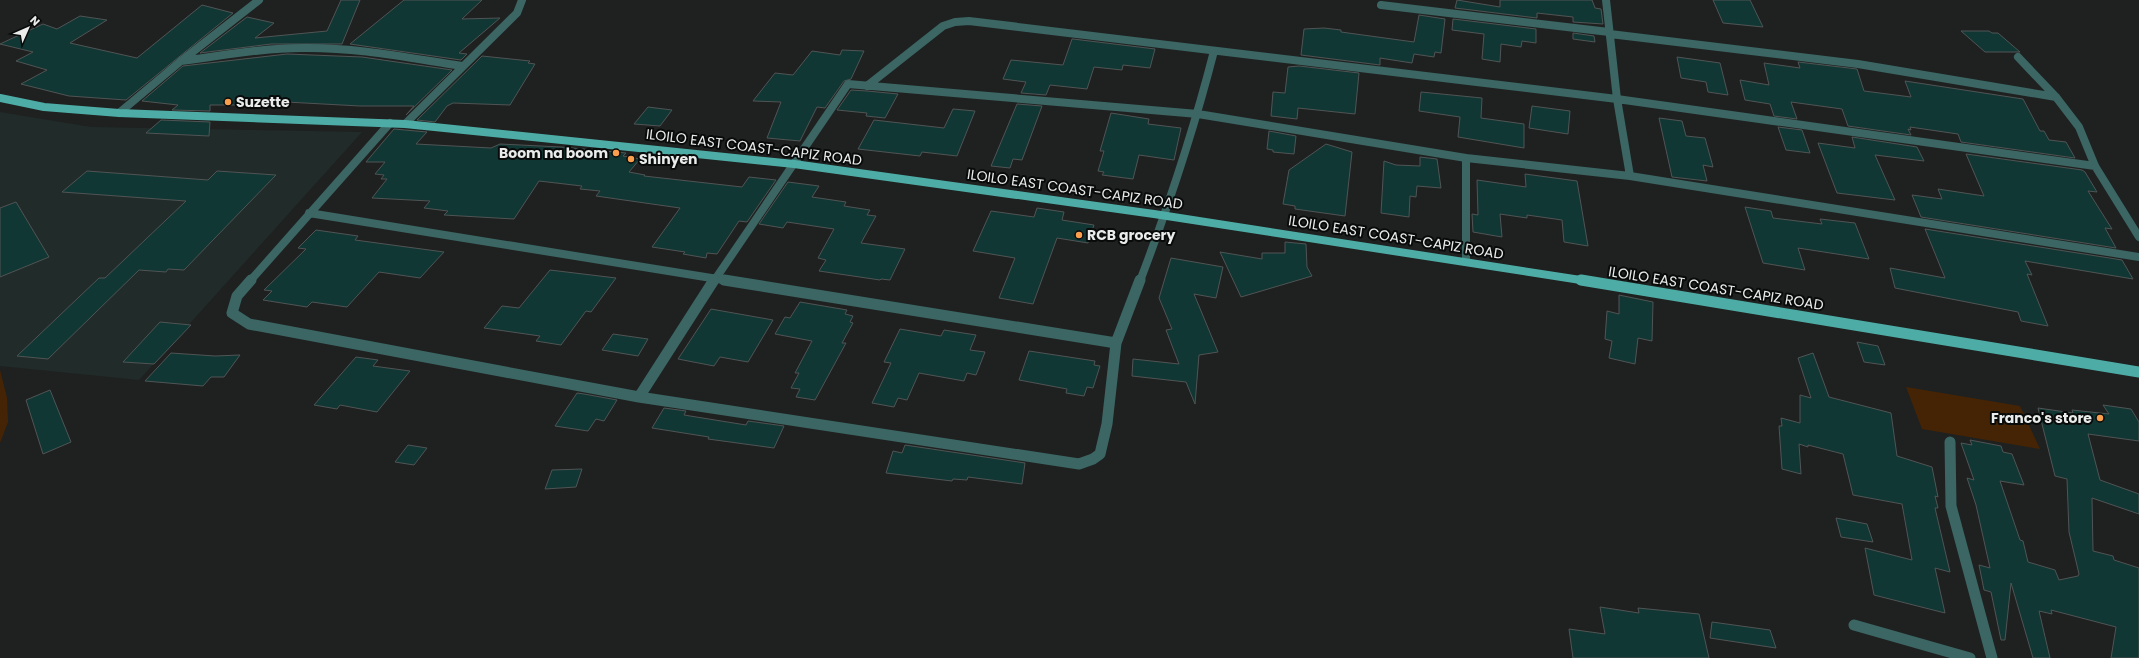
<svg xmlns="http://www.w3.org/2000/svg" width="2139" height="658" font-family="Poppins,sans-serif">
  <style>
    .built { fill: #212b2a }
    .green { fill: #452405 }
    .building { fill: #113734; stroke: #505454 }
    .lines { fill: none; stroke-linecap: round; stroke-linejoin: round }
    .street-far1 { stroke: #3b6663; stroke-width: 8 }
    .street { stroke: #3b6663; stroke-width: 11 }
    .primary-far1 { stroke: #4dada6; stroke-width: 8 }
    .primary { stroke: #4dada6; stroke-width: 11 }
    .poi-dot { fill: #fa9f4e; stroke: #090a0a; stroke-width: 1.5 }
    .labels { text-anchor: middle; stroke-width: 4; stroke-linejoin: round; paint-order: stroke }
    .poi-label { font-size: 14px; font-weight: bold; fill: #eaecec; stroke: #090a0a; text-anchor: start }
    .street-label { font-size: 14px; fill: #eaecec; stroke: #090a0a }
  </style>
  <rect width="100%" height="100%" fill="#1e2120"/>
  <path class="built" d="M0,112L91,127L362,132L139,380L0,366Z"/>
  <path class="green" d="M0,370L7,398L8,422L0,443Z
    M1906,387L2020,406L2040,449L1922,429Z"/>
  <path class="building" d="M341,0H360L342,44H271L200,53L247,17L274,23L255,38L327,31Z
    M404,0H482L462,19L500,18L459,53L467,54L461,60L350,44Z
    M1457,0L1500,7V0H1592L1595,8L1601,9L1603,24L1573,22V17L1537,13V18L1455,8Z
    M1713,0H1750L1763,27L1723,23Z
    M202,5L233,13L126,100L69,96L21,84L47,70L16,61L33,52L0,44L43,24L57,29L80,16L107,20L70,43L137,58Z
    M1419,15L1445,19L1441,53L1435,52L1434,57L1414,54L1412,63L1380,58V65L1301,55L1304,29L1324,28L1341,30V32L1414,42Z
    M1453,19L1536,29V43L1522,41L1521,47L1501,44L1500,62L1482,59L1484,34L1452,30Z
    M1961,31H1989L1992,33H1998L2020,52H1985Z
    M1573,33L1594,36L1595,42L1573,39Z
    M1072,39H1073L1155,49L1150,68L1123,65L1122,70L1094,67L1087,89L1050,85L1046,95L1021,93L1026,82L1003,79L1011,60L1063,65Z
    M842,50L864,51L851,79L844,81L825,108L817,107L800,141L767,138L781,102L753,101L775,73L793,75L812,51L840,55Z
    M287,54L362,57L452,70L406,115L414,106H360L249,100L244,105H210V111L172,110L178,105L142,101L183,66Z
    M482,56L530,61L528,63L535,64L510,105L453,103L447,106L435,122L417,120Z
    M1677,57L1720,63L1728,95L1708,92L1706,82L1681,78Z
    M1798,62L1857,69L1864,91L1911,97L1905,81L2023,99L2040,131H2044L2049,140L2066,142L2075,158L1961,142L1958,134L1910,127L1911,130L1908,129L1911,135L1848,126L1842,109L1791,102L1797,119L1774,116L1770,104L1745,100L1740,80L1769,85L1764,63L1800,68Z
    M1299,66L1359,73L1355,114L1298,108L1297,119L1271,116L1273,92L1285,93L1288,67Z
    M851,90L867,91L898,94L885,118L866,116L867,113L837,110Z
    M1421,92L1482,98L1481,118L1524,124V148L1458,137L1460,117L1419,111Z
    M1017,104L1042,106L1022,160L1013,159L1010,168L991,166Z
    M1532,106L1570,111L1568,134L1529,128Z
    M648,107L672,110L660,126L634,124Z
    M953,109L975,111L957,156L922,152L920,156L858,149L874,120L944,128Z
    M1111,113L1149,119L1148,124L1181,128L1174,160L1139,155L1133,179L1102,175L1104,172L1098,171L1104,151H1100Z
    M1659,118L1682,121L1686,136L1705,138L1713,167L1703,165L1707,181L1672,177Z
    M161,120L210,122L209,136L146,133Z
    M1778,127L1802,130L1810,153L1786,150Z
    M394,129L427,132L416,144L491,148L500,144L561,147L626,153L623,156L640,159L629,172L645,175L644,176L742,187L749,177L776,180L747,222L739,221L717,254L707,253L706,258L683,254L685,252L652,247L680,208L596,196L600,191L580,189L582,186L539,181L514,219L444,215L448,211L424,208L430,201L372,198L387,179H381L384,175L375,174L385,162H366Z
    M1269,131L1296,136L1294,154L1273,152V150L1267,149Z
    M1852,137L1917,147L1924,161L1875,155L1895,200L1837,193L1818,143L1855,148Z
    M1326,144L1352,152L1345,216L1295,209V206L1283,204L1289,170Z
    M1966,154L2082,170L2085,172L2097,192L2088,191L2112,229L2105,228L2116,248L1921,217L1912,195L1942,199L1938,189L1984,196Z
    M1420,157L1437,159L1441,188L1417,186L1416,197L1410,196L1409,217L1381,213L1384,161L1396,165L1420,166Z
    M87,171L208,180L217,171L276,175L184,270L168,269L166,272L139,270L48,359L17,356L99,278H105L186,201L62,192Z
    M1525,174L1577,181L1588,246L1564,242L1562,220L1527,215V218L1500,214L1502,237L1473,232L1472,214L1478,215L1477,180L1526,187Z
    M788,182L819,186L812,197L846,202L844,206L870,210L867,215L876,216L861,243L905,249L890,280L881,279L880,280L819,271L826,260L818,258L834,229L787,222L783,228L759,224Z
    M16,202L49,257L0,277V208Z
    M1745,207L1771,211L1773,218L1822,224L1820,219L1855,223L1869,259L1798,248L1805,270L1763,263Z
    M1037,208L1064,212L1062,220L1094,225L1088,243L1057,238L1033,304L999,298L1015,258L973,251L991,211L1034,217Z
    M1925,229L2122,260L2133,279L2025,261L2032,275L2027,274L2048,326L2021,321L2018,312L1895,288L1890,268L1945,278Z
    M316,230L358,236L355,240L444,252L420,278L379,272L347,307L312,302L307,307L263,300L272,291L264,290L306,249L298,248Z
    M1285,242L1306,244L1307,267L1312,276L1241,297L1220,252L1262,259V253H1285Z
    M1171,258L1223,267L1216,298L1194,294L1218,352L1199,355L1195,404L1186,382L1132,376L1133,359L1179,364L1166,330L1172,329L1159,298Z
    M550,270L616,278L591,312L586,311L561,345L536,341L540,336L484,328L502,306L519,308Z
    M1619,295L1653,302L1652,341L1638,338L1635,364L1609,358L1612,341L1605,339L1607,311L1619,314Z
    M800,302L847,310L845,314L853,316L850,322L853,323L842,343H846L815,400L796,397L800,389L791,388L799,373H795L812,341L775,334L785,317L790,318Z
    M711,309L773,320L748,362L720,357L714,366L678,359Z
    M160,322L191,325L154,364L123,362Z
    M900,329L941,336L944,330L976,335L970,350L985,352L976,375L967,373L964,381L919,373L907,400L898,398L894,407L872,403L891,363L884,362Z
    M613,334L648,339L638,356L602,350Z
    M1857,342L1878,346L1885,365L1864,362Z
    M1029,351L1095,361L1094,365L1100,366L1093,388L1087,387L1084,396L1066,393L1067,389L1019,380Z
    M171,353L215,356L240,355L224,377H211L203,386L145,381Z
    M1813,353L1829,397L1891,413L1897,456L1932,467L1938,497L1935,496L1938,508H1935L1950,572L1935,568L1945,613L1874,595L1865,548L1912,560L1902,504L1853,495L1843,454L1808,445V447L1799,444L1801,474L1782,469L1779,426H1782L1781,418L1800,423V395L1811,398L1798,358Z
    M356,357L378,360L373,366L410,371L377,412L340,405L337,409L314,405Z
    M50,390L71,442L43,454L26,400Z
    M577,393L584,394L617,400L604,421L596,419L588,431L555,426Z
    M2103,405L2131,409L2139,422V441L2088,434L2100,480L2139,494V514L2092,498L2093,551L2113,556L2114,560L2139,568V658H2111L2116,627L2051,610L2052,614L2039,611L2050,658H2033L2011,583L2005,640H2001L1991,592L1984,590L1979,565L1990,568L1976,505L1967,478L1974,480L1961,443L1972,445L1970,440L2001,446L2003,452L2012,454L2024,485L2000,481L2020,540L2023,541L2028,562L2055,570L2059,580L2078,576L2079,574L2069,532L2067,479L2055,476L2038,408L2073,413L2072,410L2109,414Z
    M664,408L686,411L684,415L746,425L748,421L784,426L774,448L708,439L709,437L652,428Z
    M408,445L427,448L414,465L395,462Z
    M905,445L1025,463L1022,484L968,477L967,480L953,479L952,481L886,473L893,451L902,453Z
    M582,469L576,487L545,489L552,470Z
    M1836,518L1867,524L1873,542L1841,537Z
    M1600,607L1639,613L1638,608L1699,614L1709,658H1573L1569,629L1605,634Z
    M1712,622L1770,630L1776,648L1710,638Z"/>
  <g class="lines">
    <path class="street-far1" d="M1606,0L1617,99L1630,176
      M1381,5L1609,32
      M1610,34L1858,64L2056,97
      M2018,57L2056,97L2079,127L2095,166L2139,237
      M181,61C221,56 261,48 302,48C356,47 409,58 462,66
      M867,86L943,26L955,22L969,21L1617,99L2095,166
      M119,113L181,61L259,0
      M405,124L517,13L522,0
      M309,213L730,281
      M1466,261V158L1630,176L2139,257
      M250,281L390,123
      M714,281L848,84L1198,114L1466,158
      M1140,281C1169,205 1194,129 1214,51"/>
    <path class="street" d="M251,280L237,296L232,313L249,324L639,397L1079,464L1093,459L1100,454L1107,424L1116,343L1140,280
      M724,280L1116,343
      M639,397L714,280
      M1950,442L1951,506L1992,658
      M1854,625L1970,658"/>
    <path class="primary-far1" d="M0,98L44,107L119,113L405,124L794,164L1154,214L1587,281"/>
    <path class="primary" d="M1581,280L2139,372"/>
  </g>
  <g class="poi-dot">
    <circle cx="228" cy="102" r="4"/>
    <circle cx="616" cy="153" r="4"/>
    <circle cx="631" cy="159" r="4"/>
    <circle cx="1079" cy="235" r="4"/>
    <circle cx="2100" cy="418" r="4"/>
  </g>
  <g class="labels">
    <g class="poi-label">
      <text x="236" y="107">Suzette</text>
      <text x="608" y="158" text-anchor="end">Boom na boom</text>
      <text x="639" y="164">Shinyen</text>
      <text x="1087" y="240">RCB grocery</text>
      <text x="2092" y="423" text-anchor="end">Franco's store</text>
    </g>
    <g class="street-label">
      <text transform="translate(754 147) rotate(7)" y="5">ILOILO EAST COAST-CAPIZ ROAD</text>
      <text transform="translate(1075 189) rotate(8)" y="5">ILOILO EAST COAST-CAPIZ ROAD</text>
      <text transform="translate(1396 237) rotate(9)" y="5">ILOILO EAST COAST-CAPIZ ROAD</text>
      <text transform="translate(1716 288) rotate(9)" y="5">ILOILO EAST COAST-CAPIZ ROAD</text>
    </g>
  </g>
  <g transform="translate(28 28) rotate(45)" stroke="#090a0a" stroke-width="3" paint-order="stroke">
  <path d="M0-3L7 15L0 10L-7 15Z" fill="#eaecec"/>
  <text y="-6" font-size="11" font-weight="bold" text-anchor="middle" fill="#eaecec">N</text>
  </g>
</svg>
